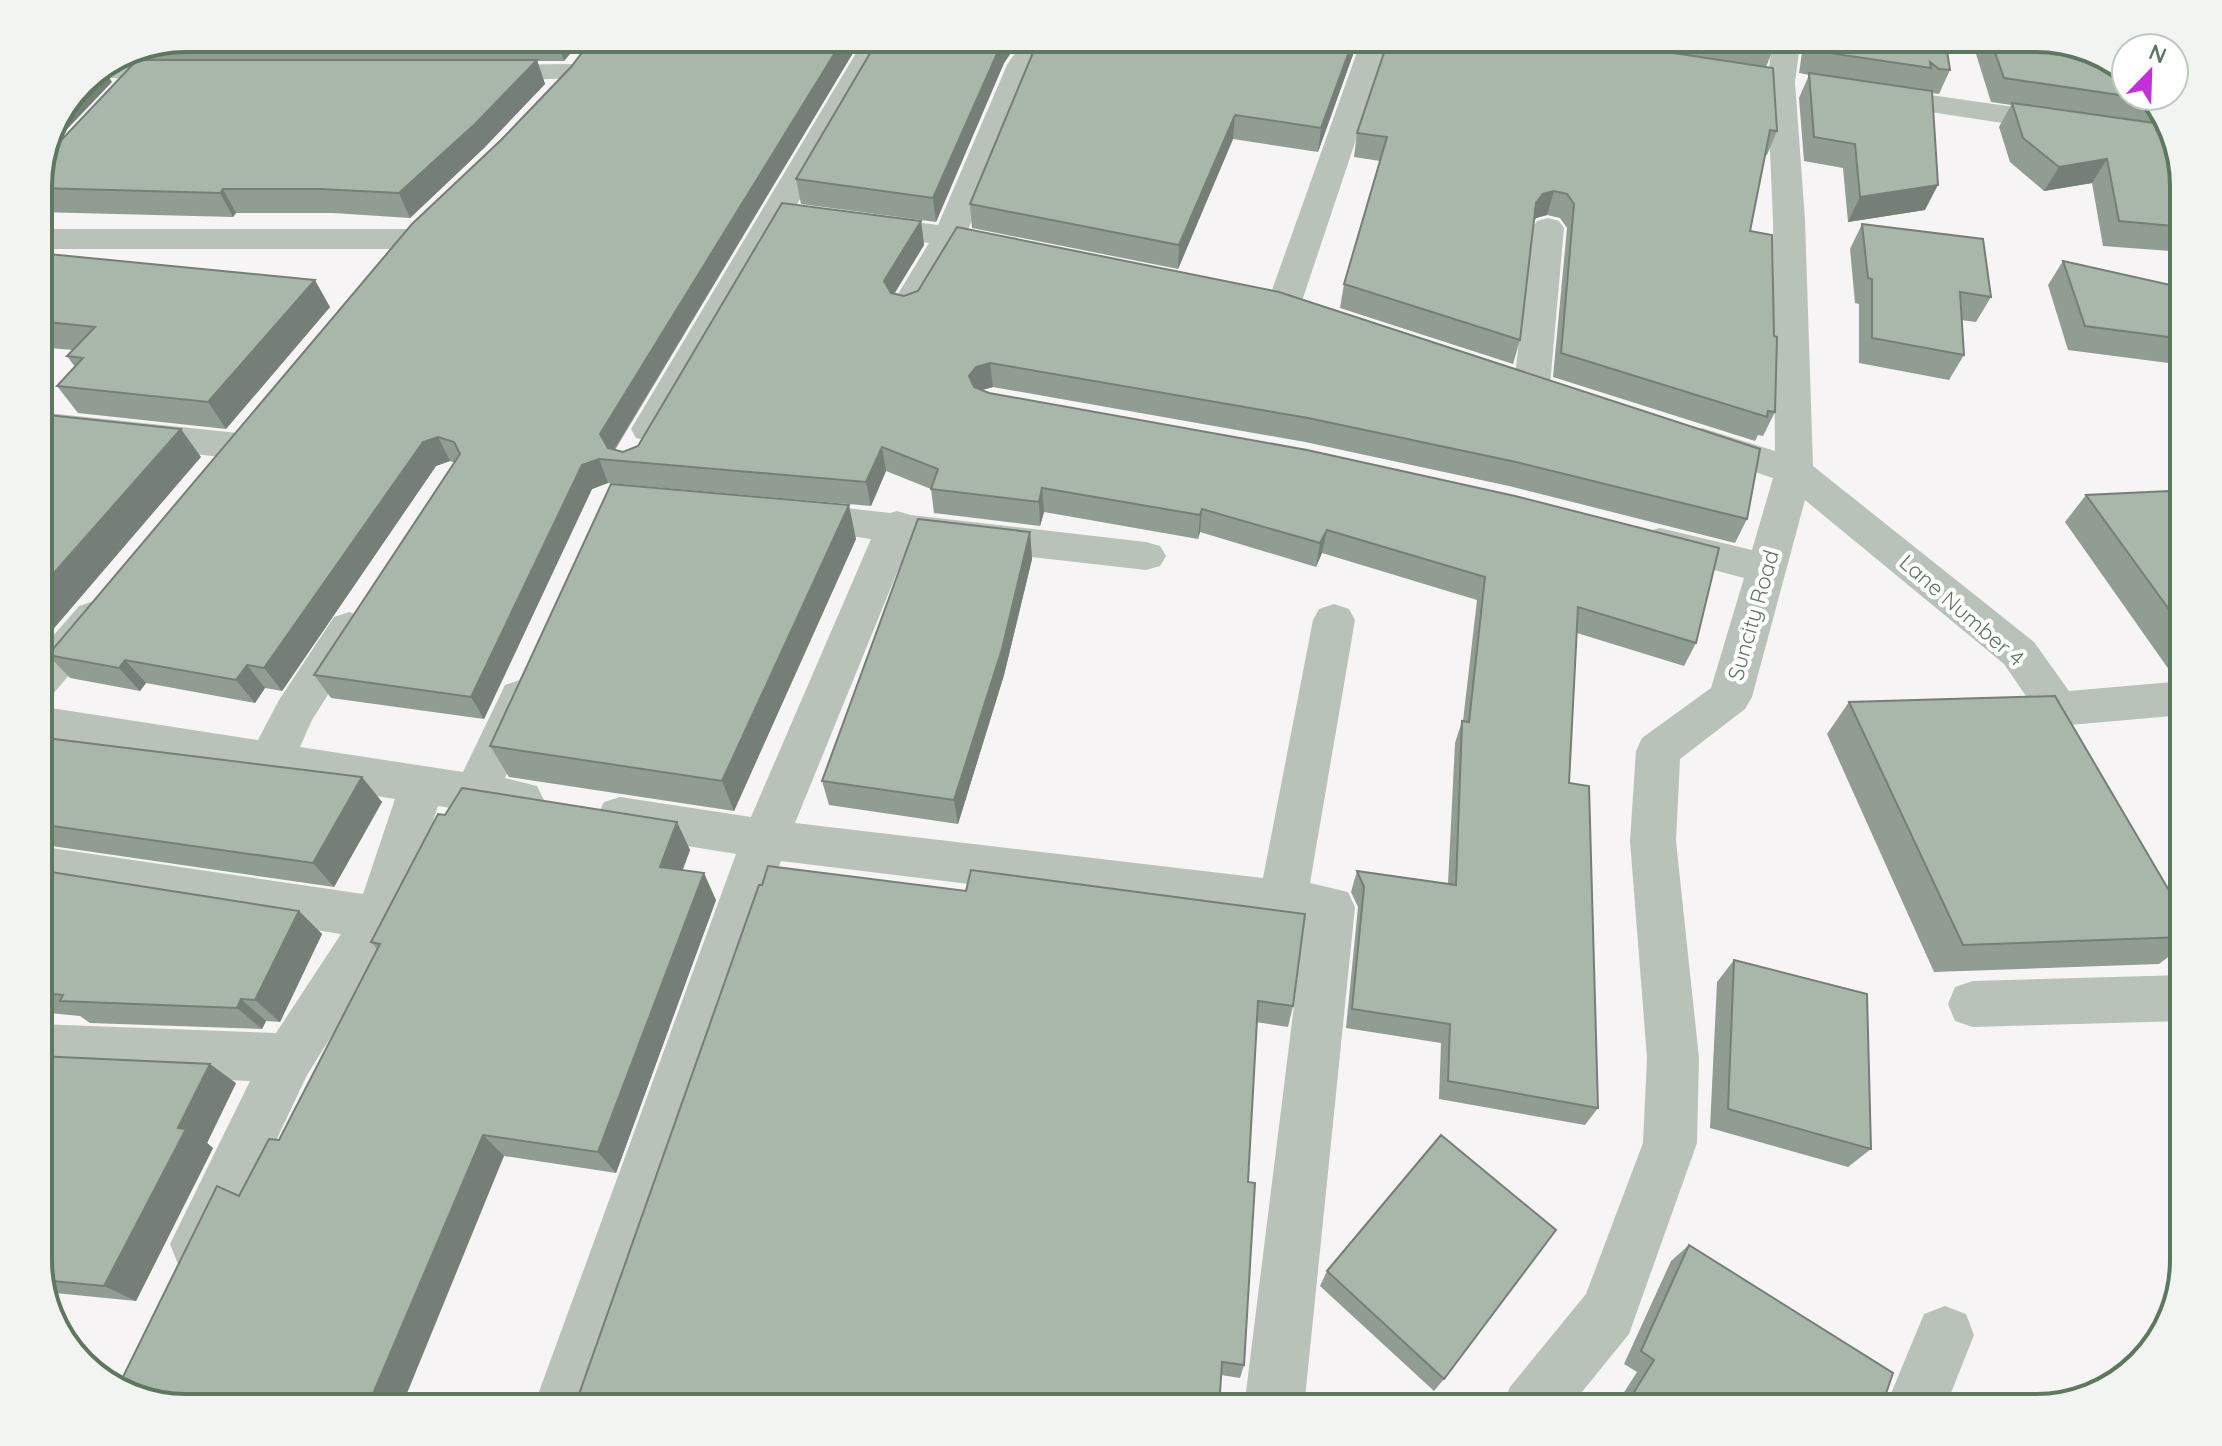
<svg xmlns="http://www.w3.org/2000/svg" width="2222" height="1446" font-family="Quicksand,sans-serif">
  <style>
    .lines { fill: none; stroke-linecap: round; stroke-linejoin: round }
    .minor { fill: #b9c2b9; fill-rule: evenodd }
    .wall { fill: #919d92 }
    .shaded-wall { fill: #767f77 }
    .building { fill: #a9b6aa; stroke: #767f77; stroke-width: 2 }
    .labels { text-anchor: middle; stroke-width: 8; stroke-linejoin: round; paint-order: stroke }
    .street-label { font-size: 22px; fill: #5e7860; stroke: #fff }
    .rim { fill: none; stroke: #5e7860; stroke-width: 4 }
  </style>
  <rect width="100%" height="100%" fill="#f7f4f5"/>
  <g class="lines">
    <path class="minor" d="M865,38H893L796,206L938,225L1007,65L1025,38H1053L1035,65L968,230L1020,241L1025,248L1020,255L1009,258L958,248L919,314L907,317L895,314L890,307L929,243L786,224L662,438L649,441L636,438L631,429Z
      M1362,38H1390L1301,304L1296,311L1284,314L1272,311L1267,304Z
      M1773,38H1801L1795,82L1805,220L1813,466L2034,642L2069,691L2184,681V715L2058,726L2043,721L2004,664L1805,500L1752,697L1745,709L1680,759L1676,841L1699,1058L1697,1143L1629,1334L1569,1408H1501L1510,1387L1586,1294L1643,1143L1647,1058L1630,841L1636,751L1642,738L1711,688L1744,578L1646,552L1640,542L1646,532L1660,528L1752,550L1773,478L1689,450L1683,441L1689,432L1702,428L1775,451L1773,220L1767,82Z
      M109,63L184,65L194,67L198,73L194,79L184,81L87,77Z
      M575,64L585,66L589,72L585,78L481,81L471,79L467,73L471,67L481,65Z
      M1874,87L2063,114L2073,117L2078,123L2073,129L2063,132L1864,102L1860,96L1864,90Z
      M1548,218L1559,221L1564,228L1550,385L1545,393L1532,397L1519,393L1514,385L1532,228L1537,221Z
      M38,229H410L421,232L426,239L421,246L410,249H38Z
      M38,412L238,433L251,437L257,446L251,455L238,459L38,436Z
      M793,502L890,513L897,511L911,515L1146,542L1160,546L1166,556L1160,566L1146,570L909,543L795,823L1263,878L1313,620L1319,609L1334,604L1349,609L1355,620L1310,883L1348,892L1355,907L1304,1408H1244L1304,925L781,861L593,1408H533L736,854L620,835L604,830L597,816L604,802L620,797L751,817L871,539L779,526L774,516L779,506Z
      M94,601L109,606L115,617L109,628L53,694L38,699V653L79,606Z
      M349,612L364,617L370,628L312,720L300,747L463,772L505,685L520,680L535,685L542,697L505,778L537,786L544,800L537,814L521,819L438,806L396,933L307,1075L218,1264L198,1272L178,1264L170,1244L250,1081L38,1072V1024L276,1033L341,934L38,886V846L363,894L395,799L38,742V706L258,740L279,700L334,617Z
      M2184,975V1021L1973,1027L1955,1021L1948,1004L1955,987L1973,981Z
      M1945,1306L1966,1314L1974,1335L1945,1408H1885L1924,1314Z"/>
  </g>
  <path class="wall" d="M186,38H583L564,61H537L545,84L484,148L410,218L333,213H236L233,217L38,212V177L136,61L113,60L130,49Z
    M593,38H862L615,450L623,452L638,446L921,221L924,245L895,293L1747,519L1735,543L1509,486L1305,442L993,387L982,390L1696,643L1684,666L1577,633L1569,783L1598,1108L1585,1125L1439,1099L1441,1043L1346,1028L1358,907L1351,892L1357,871L1448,884L1455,743L1462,721H1463L1477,600L1322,553L1316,567L1200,532L1198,539L1044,512L1040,526L934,513L931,489L886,471L871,506L608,483L592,489L484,719L331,698L314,675L455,463L450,461L436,466L282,691L265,688L255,703L146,683L140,691L70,678L48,655L501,140L571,67Z
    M879,38H1021L1004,63L936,222L801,204L796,179Z
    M1359,38L1318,152L1233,139L1178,269L972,228L970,204Z
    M1389,38H1776L1775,45L1766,67L1777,131L1767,155H1765L1750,231L1775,412L1763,436L1758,435L1755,441L1553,377L1567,228L1560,218L1547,215L1536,218L1534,222L1520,340L1513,364L1340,308L1344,284L1380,161L1354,157L1357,133Z
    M1804,38H1961L1945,42L1950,70L1939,94L1932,93L1925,210L1848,222L1843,168L1804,161L1799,98L1809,75L1799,73Z
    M1971,38H2036L2098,58L2149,96L2164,112L2184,186V252L2103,246L2092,183L2044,191L2010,162L1999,127L2011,105L1991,102Z
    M1862,224L1991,297L1976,322L1961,320L1964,355L1949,380L1859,363V304L1855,303L1850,249Z
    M38,253L330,307L226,429L78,413L57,386L75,367L67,356L73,350L38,347Z
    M2063,261L2184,288V365L2068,350L2048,285Z
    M2086,495L2184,510V674H2172L2065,522Z
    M1030,532L1032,559L1004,675L958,824L829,805L822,781Z
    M856,539L734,811L509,777L490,746Z
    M1849,702L2184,916V945L2159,964L1934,972L1827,734Z
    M38,737L362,777L382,802L334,887L38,844Z
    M677,822L690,850L682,870L716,900L616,1173L504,1156L119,1385L239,1196L279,1140L377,949L371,942Z
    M38,870L299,911L322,934L280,1022L266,1021L262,1029L90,1023L80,1016L38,1012Z
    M759,885L1293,1006L1288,1027L1256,1022L1248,1182L1244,1365L1240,1378L1221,1375L578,1397Z
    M1734,960L1871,1149L1848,1167L1710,1128L1717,982Z
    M236,1083L207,1143L213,1148L136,1301L45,1292L38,1269Z
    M1689,1245L1881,1408H1614L1637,1372L1624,1364L1671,1261Z
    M1327,1271L1444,1379L1434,1391L1320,1286Z"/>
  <path class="shaded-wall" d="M557,38H583L564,61Z
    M844,38H862L609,458L600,434Z
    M1004,38H1021L1004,63L936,222L933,198Z
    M1354,38H1359L1318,152L1321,128Z
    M1608,38H1621L1618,48Z
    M1934,38H1961L1931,45Z
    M537,60L545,84L484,148L410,218L399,193Z
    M103,67L112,82L53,144L52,147L82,81Z
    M1235,115L1233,139L1178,269L1179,245Z
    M2107,159L2092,183L2044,191L2059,167Z
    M1938,185L1925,210L1848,222L1860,197Z
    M223,189L236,213L233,217L220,193Z
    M1554,191L1547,215L1536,218L1529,228L1536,203L1543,194Z
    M921,221L924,245L887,305L884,281Z
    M315,280L330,307L226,429L208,402Z
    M990,363L993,387L978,391L971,400L969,376L976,367Z
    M181,429L201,457L38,647V591Z
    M438,437L450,461L436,466L282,691L264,668L423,442Z
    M882,447L886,471L871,506L866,482Z
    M599,459L608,483L592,489L484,719L471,697L582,465Z
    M1042,488L1044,512L1040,526L1039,502Z
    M849,505L856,539L734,811L722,781Z
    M1202,509L1200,532L1198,539L1200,515Z
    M1327,530L1322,553L1316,567L1320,543Z
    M1030,532L1032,559L1004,675L958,824L954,800Z
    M125,660L146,683L140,691L119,668Z
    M247,665L265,688L255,703L236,680Z
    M362,777L382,802L334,887L313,863Z
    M677,822L690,850L674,894L660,867Z
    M704,873L716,900L616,1173L598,1152Z
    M299,911L322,934L280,1022L255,1000Z
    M241,999L266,1021L262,1029L237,1008Z
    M210,1064L236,1083L207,1143L213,1148L136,1301L104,1286L178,1128Z
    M483,1135L504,1156L401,1408H367Z"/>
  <path class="building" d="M186,38H515L246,41L182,39Z
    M593,38H844L600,434L608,448L623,452L638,446L782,203L921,221L884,281L891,293L904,296L918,291L957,227L1279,292L1760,449L1747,519L1516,462L1308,418L990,363L976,367L969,376L974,387L989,393L1307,450L1515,496L1719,548L1696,643L1578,607L1569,783L1589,786L1598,1108L1448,1081L1450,1024L1352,1009L1364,887L1357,871L1456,885L1462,721L1469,722L1485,577L1327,530L1320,543L1202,509L1200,515L1042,488L1039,502L931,489L938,469L882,447L866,482L599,459L582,465L471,697L314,675L460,454L454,442L438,437L423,442L264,668L247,665L236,680L125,660L119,668L48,655L412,224L501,140L571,67Z
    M879,38H1004L933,198L796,179Z
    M1040,38H1354L1321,128L1235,115L1179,245L970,204L1037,43Z
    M1389,38H1609L1614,44L1773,68L1777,131L1770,130L1750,231L1772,235L1774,336L1777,337L1775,412L1768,411L1767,417L1561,353L1574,204L1567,194L1554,191L1543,194L1536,203L1520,340L1344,284L1387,137L1357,133Z
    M1722,38H1776L1775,45Z
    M1810,38H1945L1950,70L1939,69L1930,62L1931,68L1809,50Z
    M1990,38H2036L2097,57L2098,58L2118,63L2126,72V96H2149L2153,100L2004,78Z
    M137,60H537L475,124L399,193L320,189H223L220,193L38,188V177L49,153Z
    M1809,73L1932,91L1938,185L1860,197L1855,144L1814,137Z
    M2012,103L2168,125L2184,186V227L2119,221L2107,159L2059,167L2023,138Z
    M1862,224L1983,239L1991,297L1960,292L1964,355L1872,338V279L1868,278Z
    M38,253L315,280L208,402L57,386L83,358L67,356L95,327L38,321Z
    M2063,261L2184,288V339L2085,326Z
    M38,414L181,429L38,591Z
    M611,484L849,505L722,781L490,746Z
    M2169,491L2184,510V630L2086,495Z
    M918,519L1030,532L1002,649L954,800L822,781Z
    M2055,696L2184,916V937L1963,945L1849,702Z
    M38,737L362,777L313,863L38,824Z
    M462,788L677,822L660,867L704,873L598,1152L483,1135L367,1408H186L107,1384L119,1385L217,1186L239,1196L269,1139L279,1140L380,944L371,942L438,814L445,815Z
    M768,866L966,891L971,870L1305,914L1293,1006L1258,1001L1248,1182L1255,1183L1244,1365L1222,1362L1219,1408H563L566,1399L578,1397L759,885H762Z
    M38,870L299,911L255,1000L241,999L237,1008L60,1001L63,995L38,993Z
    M1734,960L1867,994L1871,1149L1728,1109Z
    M38,1056L210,1064L178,1128L186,1129L104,1286L42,1280L38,1269Z
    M1441,1135L1556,1230L1444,1379L1327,1271Z
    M1689,1245L1893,1373L1881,1408H1624L1654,1360L1641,1351Z"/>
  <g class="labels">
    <g class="street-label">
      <text transform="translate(1962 610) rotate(41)" y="8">Lane Number 4</text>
      <text transform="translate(1753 615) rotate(-74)" y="8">Suncity Road</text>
    </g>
  </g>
  <path d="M0 0H2222V1446H0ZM186 52H2036A134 134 0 0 1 2170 186V1260A134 134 0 0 1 2036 1394H186A134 134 0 0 1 52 1260V186A134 134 0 0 1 186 52Z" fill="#f2f4f2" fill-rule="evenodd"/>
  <path class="rim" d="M186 52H2036A134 134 0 0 1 2170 186V1260A134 134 0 0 1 2036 1394H186A134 134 0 0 1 52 1260V186A134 134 0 0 1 186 52Z"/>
  <g transform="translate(2150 72) rotate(23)"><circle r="38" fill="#ffffff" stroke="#bfc9bf" stroke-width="2"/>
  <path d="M0-6L14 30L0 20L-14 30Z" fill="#c42fdc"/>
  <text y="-12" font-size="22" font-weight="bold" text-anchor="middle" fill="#5e7860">N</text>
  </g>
</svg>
